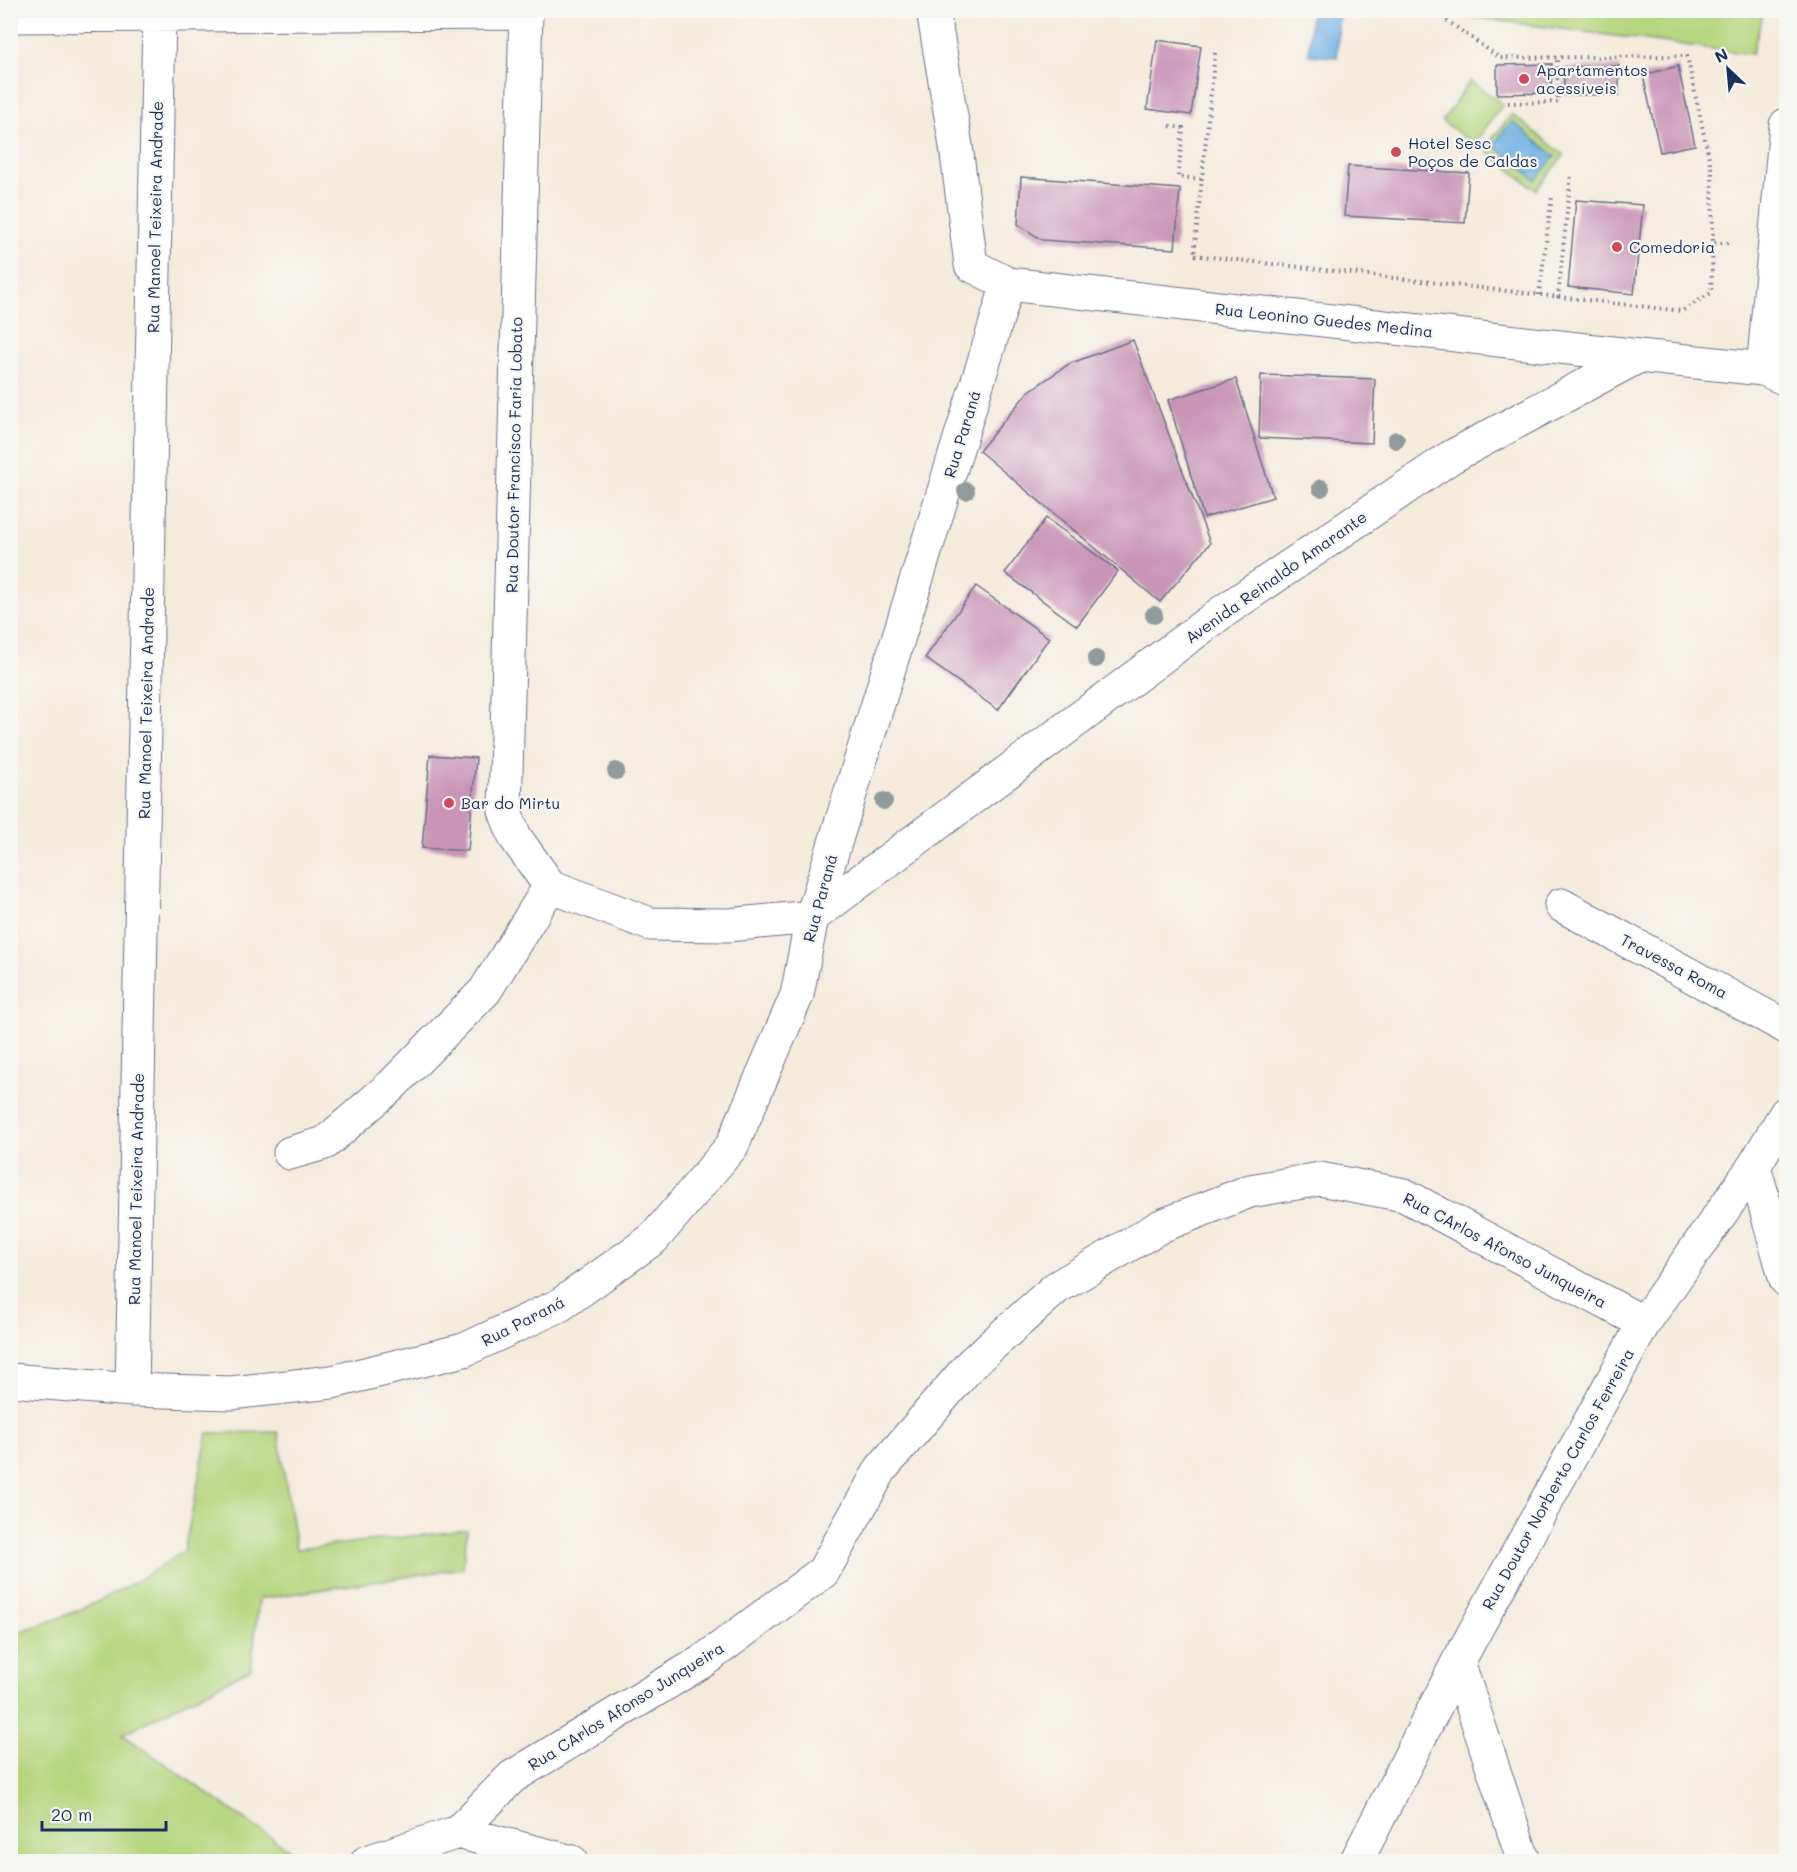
<svg xmlns="http://www.w3.org/2000/svg" width="1797" height="1872" font-family="Mali,sans-serif">
  <style>
    .green { fill: #b5d67d; stroke: #68826e; stroke-width: 1.5 }
    .water { fill: #6db0e2; stroke: #4470a0; stroke-width: 1.5 }
    .building { fill: #c994b6 }
    .lines { fill: none; stroke-linecap: round; stroke-linejoin: round }
    .minor-casing { stroke: #67718a; stroke-width: 35 }
    .path { stroke: #67718a; stroke-width: 4; stroke-dasharray: 1.5 4.5; stroke-linecap: butt }
    .minor { stroke: #fff; stroke-width: 33 }
    .tree { fill: #929b9b }
    .poi-dot { fill: #d1495b; stroke: #f6f6f2; stroke-width: 2 }
    .labels { text-anchor: middle; stroke-width: 4.5; stroke-linejoin: round; paint-order: stroke }
    .poi-label { font-size: 16px; fill: #1b2f5e; stroke: #f6f6f2; text-anchor: start }
    .street-label { font-size: 16px; fill: #1b2f5e; stroke: #f6f6f2 }
  </style>
  <rect width="100%" height="100%" fill="#f6f6f2"/>
  <filter id="ink" filterUnits="userSpaceOnUse"><feTurbulence type="fractalNoise" baseFrequency=".0167" numOctaves="2"/><feDisplacementMap in="SourceGraphic" scale="12" xChannelSelector="R" yChannelSelector="G"/><feConvolveMatrix kernelMatrix="1 2 1 2 8 2 1 2 1" color-interpolation-filters="sRGB"/></filter>
  <filter id="wash" filterUnits="userSpaceOnUse"><feTurbulence type="fractalNoise" baseFrequency=".008" numOctaves="4" result="noise"/><feDisplacementMap in="SourceGraphic" scale="24" xChannelSelector="R" yChannelSelector="G"/><feGaussianBlur stdDeviation="1.35" result="paint"/><feColorMatrix in="noise" values="0 0 0 0 0 0 0 0 0 0 0 0 0 0 0 0 0 1.4 0 .05"/><feComposite in="paint" operator="in"/></filter>
  <g filter="url(#wash)">
    <rect width="100%" height="100%" fill="#f4ebdb"/>
    <path class="green" d="M1424,11H1764L1752,54Z
      M1470,81L1503,104L1474,144L1442,121Z
      M1512,114L1564,155L1536,190L1484,149Z
      M278,1432L296,1549L467,1530L463,1568L259,1599L251,1669L122,1734L302,1859L294,1862L11,1861V1634C75,1616 129,1589 184,1551L208,1433Z"/>
    <path class="water" d="M1311,11H1339L1337,57L1309,55Z
      M1512,121L1555,156L1536,180L1493,145Z"/>
    <g id="blocks">
      <path class="building" d="M1157,40L1201,46L1191,115L1147,109Z
        M1552,64L1551,93L1497,94V65Z
        M1619,66V95H1564V67Z
        M1678,66L1695,145L1660,152L1643,75Z
        M1348,166L1469,173L1465,223L1344,216Z
        M1021,177L1180,189L1175,249L1042,240L1018,224Z
        M1576,200L1643,205L1634,294L1568,287Z
        M1133,340L1210,543L1160,602L979,451L1028,392L1069,364Z
        M1261,375L1375,379L1372,443L1259,438Z
        M1236,379L1273,497L1204,518L1168,400Z
        M1046,518L1118,571L1077,626L1005,573Z
        M976,586L1049,638L998,710L925,658Z
        M430,755L476,758L468,851L422,848Z"/>
    </g>
  </g>
  <g filter="url(#ink)">
    <use href="#blocks" fill-opacity="0" stroke="#67718a" stroke-width="1.5"/>
    <g class="lines">
      <g class="minor-casing">
        <path id="minor" d="M526,10L505,811L515,837L550,886L650,924L728,925L812,917L1221,613L1451,457L1639,356L1763,369L1786,379
          M933,10L956,146L971,265L1008,284L1639,356
          M10,16L526,13
          M1763,369L1786,125
          M1561,905L1786,1027
          M290,1153L325,1143L391,1086L485,991L550,886
          M1754,1166L1786,1280
          M10,1380L132,1390L231,1393L332,1382L464,1350L560,1305L654,1238L732,1146L797,995L812,917L1008,284
          M132,1390L159,16
          M1458,1662L1524,1862
          M458,1832L512,1777L703,1661L823,1572L881,1469L972,1363L1056,1288L1161,1226L1250,1191L1320,1179L1404,1195L1644,1323
          M367,1862L458,1832L572,1862
          M1356,1862L1458,1662L1644,1323L1754,1166L1786,1113"/>
      </g>
      <path class="path" d="M1432,10L1500,58L1687,56L1712,172L1713,243
        M1215,53L1194,255L1682,311L1711,293L1713,243H1732
        M1508,103L1558,102L1557,58
        M1170,126L1183,128L1178,177L1202,179
        M1539,295L1552,196
        M1558,298L1571,174"/>
      <use href="#minor" class="minor"/>
    </g>
    <g class="tree">
      <circle cx="1396" cy="440" r="9"/>
      <circle cx="1321" cy="488" r="9"/>
      <circle cx="966" cy="491" r="9"/>
      <circle cx="1154" cy="615" r="9"/>
      <circle cx="1096" cy="659" r="9"/>
      <circle cx="616" cy="771" r="9"/>
      <circle cx="884" cy="801" r="9"/>
    </g>
  </g>
  <g class="poi-dot">
    <circle cx="1524" cy="79" r="6"/>
    <circle cx="1396" cy="152" r="6"/>
    <circle cx="1617" cy="247" r="6"/>
    <circle cx="449" cy="803" r="6"/>
  </g>
  <g class="labels">
    <g class="poi-label">
      <text x="1536" y="76">Apartamentos<tspan x="1536" dy="18">acessíveis</tspan></text>
      <text x="1408" y="149">Hotel Sesc<tspan x="1408" dy="18">Poços de Caldas</tspan></text>
      <text x="1629" y="253">Comedoria</text>
      <text x="461" y="809">Bar do Mirtu</text>
    </g>
    <g class="street-label">
      <text transform="translate(155 217) rotate(-89)" y="6">Rua Manoel Teixeira Andrade</text>
      <text transform="translate(1324 320) rotate(6)" y="6">Rua Leonino Guedes Medina</text>
      <text transform="translate(962 434) rotate(-73)" y="6">Rua Paraná</text>
      <text transform="translate(514 455) rotate(-89)" y="6">Rua Doutor Francisco Faria Lobato</text>
      <text transform="translate(1276 577) rotate(-35)" y="6">Avenida Reinaldo Amarante</text>
      <text transform="translate(146 703) rotate(-89)" y="6">Rua Manoel Teixeira Andrade</text>
      <text transform="translate(820 898) rotate(-75)" y="6">Rua Paraná</text>
      <text transform="translate(1674 966) rotate(28)" y="6">Travessa Roma</text>
      <text transform="translate(136 1189) rotate(-89)" y="6">Rua Manoel Teixeira Andrade</text>
      <text transform="translate(1505 1250) rotate(28)" y="6">Rua CArlos Afonso Junqueira</text>
      <text transform="translate(523 1321) rotate(-27)" y="6">Rua Paraná</text>
      <text transform="translate(1558 1479) rotate(-61)" y="6">Rua Doutor Norberto Carlos Ferreira</text>
      <text transform="translate(626 1706) rotate(-32)" y="6">Rua CArlos Afonso Junqueira</text>
    </g>
  </g>
  <rect width="1797" height="1872" fill="none" stroke="#f6f6f2" stroke-width="36"/>
  <g transform="translate(1728 69) rotate(334)" stroke="#f6f6f2" stroke-width="4.5" paint-order="stroke">
  <path d="M0-4.5L10 22L0 15L-10 22Z" fill="#1b2f5e"/>
  <text y="-9" font-size="16" font-weight="bold" text-anchor="middle" fill="#1b2f5e">N</text>
  </g>
  <path d="M42 1821v9h124v-9" fill="none" stroke="#1b2f5e" stroke-width="3"/>
  <text x="51" y="1821" font-size="18" fill="#1b2f5e" stroke="#f6f6f2" stroke-width="4.5" paint-order="stroke">20 m</text>
</svg>
